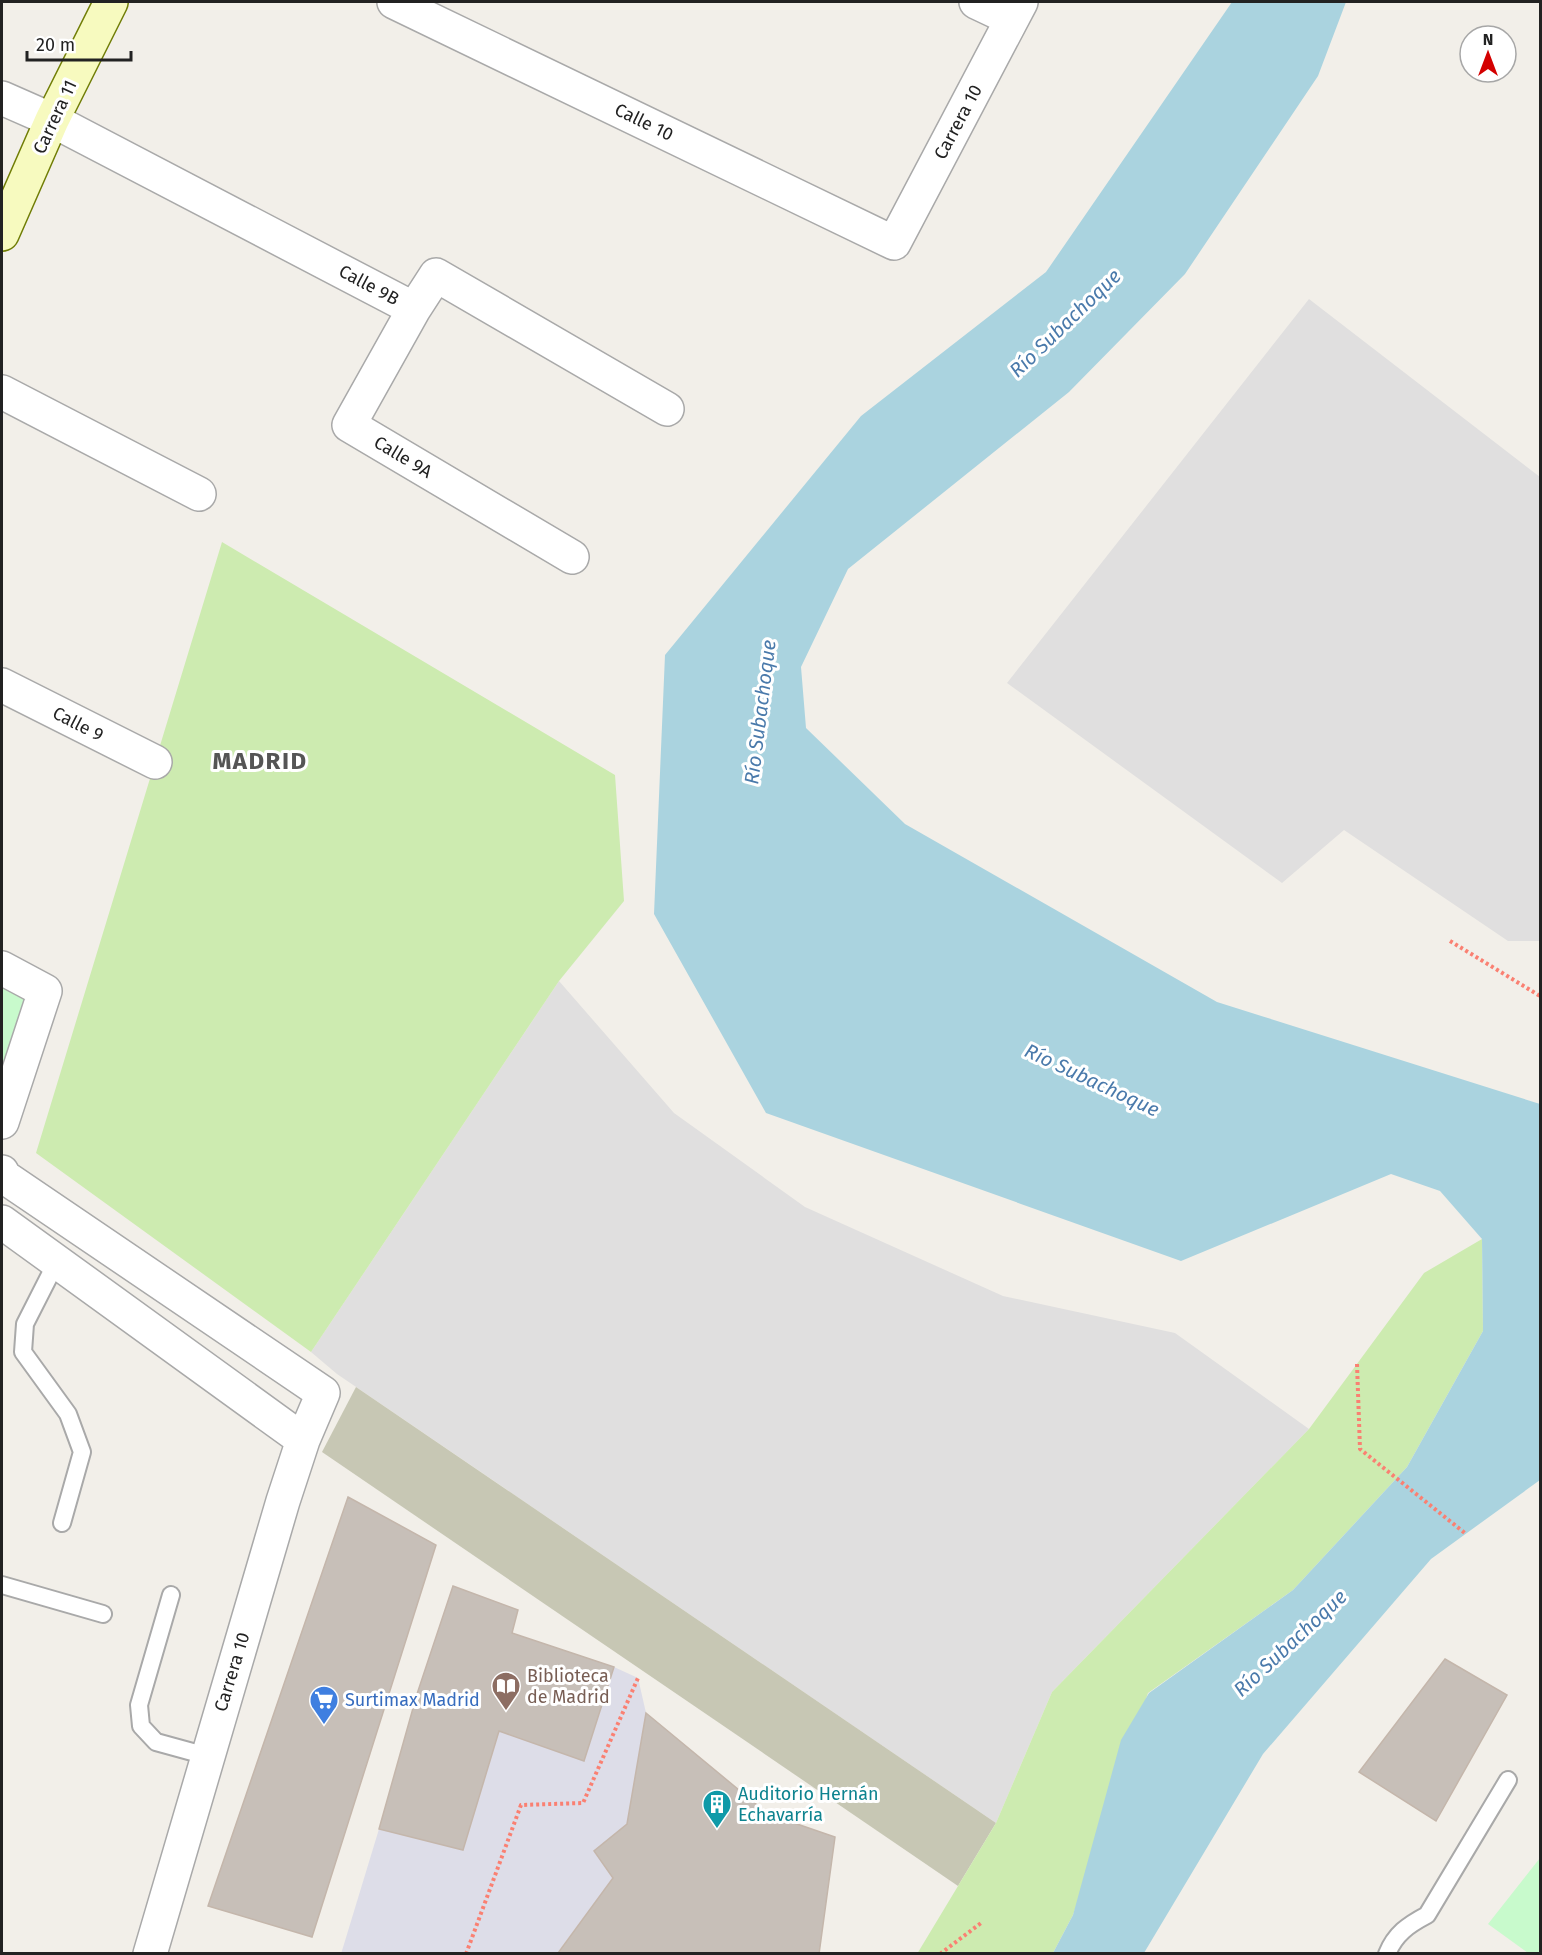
<svg xmlns="http://www.w3.org/2000/svg" width="1542" height="1955" font-family="'Fira Sans',sans-serif">
  <style>
    .residential { fill: #e0dfdf }
    .construction { fill: #c7c7b4 }
    .grass { fill: #cdebb0 }
    .park { fill: #c8facc }
    .plaza { fill: #dddde8 }
    .water { fill: #aad3df }
    .building { fill: #c7bfb8; stroke: #c4b6ab; stroke-width: 1.5 }
    .lines { fill: none; stroke-linecap: round; stroke-linejoin: round }
    .lane-casing { stroke: #a9a9a9; stroke-width: 20 }
    .street-casing { stroke: #a9a9a9; stroke-width: 36 }
    .secondary-casing { stroke: #707d05; stroke-width: 36 }
    .path { stroke: #fa8072; stroke-width: 4; stroke-dasharray: 3 3; stroke-linecap: butt }
    .lane { stroke: #fff; stroke-width: 16 }
    .street { stroke: #fff; stroke-width: 33 }
    .secondary { stroke: #f7fabf; stroke-width: 33 }
    .labels { text-anchor: middle; stroke-width: 6; stroke-linejoin: round; paint-order: stroke }
    .street-label { font-size: 18px; fill: #222; stroke: #fff }
    .education-label { font-size: 18px; fill: #785e54; stroke: #fff; text-anchor: start }
    .shop-label { font-size: 18px; fill: #366cbe; stroke: #fff; text-anchor: start }
    .culture-label { font-size: 18px; fill: #0d838f; stroke: #fff; text-anchor: start }
    .water-label { font-size: 20px; font-style: italic; fill: #4a7aab; stroke: #fff }
    .district-label { font-size: 24px; font-weight: bold; letter-spacing: 1.5px; fill: #555; stroke: #fff }
  </style>
  <rect width="100%" height="100%" fill="#f2efe9"/>
  <path class="residential" d="M1309,299L1540,477V941H1508L1344,830L1282,883L1007,683Z
    M559,981L674,1113L805,1207L1003,1296L1175,1333L1309,1429L1052,1692L996,1823L337,1374L311,1352Z"/>
  <path class="construction" d="M356,1387L996,1823L958,1886L322,1452Z"/>
  <path class="grass" d="M222,542L615,775L624,901L559,981L311,1352L36,1153Z
    M1482,1239L1483,1331L1407,1467L1293,1590L1148,1693L1073,1915L1053,1953L917,1954L996,1823L1052,1692L1309,1429L1424,1273Z"/>
  <path class="park" d="M2,986L39,1005L2,1095Z
    M1540,1858V1953H1528L1488,1924Z"/>
  <path class="plaza" d="M614,1667L638,1678L646,1713L627,1824L595,1851L613,1878L558,1952L560,1953L341,1954L379,1829L463,1850L499,1731L584,1761Z"/>
  <path class="water" d="M1232,2H1346L1318,76L1185,274L1069,392L848,569L801,667L806,728L905,824L1217,1002L1540,1104V1480L1431,1559L1263,1754L1144,1953H1053L1073,1915L1121,1740L1149,1693L1293,1590L1407,1467L1483,1331L1482,1239L1440,1191L1391,1174L1181,1261L766,1113L654,914L665,655L861,416L1046,272Z"/>
  <path class="building" d="M348,1497L436,1545L312,1937L208,1906Z
    M453,1586L518,1610L512,1633L614,1667L584,1761L499,1731L463,1850L379,1829L417,1694Z
    M1445,1659L1507,1695L1436,1821L1359,1772Z
    M646,1713L768,1814L835,1837L819,1954L558,1953L613,1878L594,1851L627,1824Z"/>
  <g class="lines">
    <g class="lane-casing">
      <path id="lane" d="M56,1263L25,1324L23,1352L68,1414L82,1452L62,1523
        M2,1585L103,1614
        M171,1595L139,1705L141,1726L156,1742L207,1756
        M1387,1954C1395,1934 1408,1925 1427,1915L1508,1780"/>
    </g>
    <g class="street-casing">
      <path id="street" d="M394,2L894,243L1021,2
        M976,2L1012,19
        M2,98L52,120L414,309
        M2,392L199,494
        M572,557L349,425L414,309L436,275L667,409
        M2,685L155,762
        M2,968L45,991L2,1122
        M2,1172L3,1176L323,1393L303,1440L283,1501L150,1954
        M2,1222L303,1440"/>
    </g>
    <g class="secondary-casing">
      <path id="secondary" d="M2,234L52,120L111,2"/>
    </g>
    <path class="path" d="M1450,941L1540,996
      M1357,1364L1360,1449L1466,1534
      M466,1954L521,1805L583,1803L638,1678
      M940,1954L981,1923"/>
    <use href="#lane" class="lane"/>
    <use href="#street" class="street"/>
    <use href="#secondary" class="secondary"/>
  </g>
  <defs>
    <g id="library-pin" transform="scale(1.5)"><path d="M0 17L-7.5 6A9.5 9.5 0 1 1 7.5 6Z" fill="#8d6e63" stroke="#fff"/><path d="M-6-4Q-3-5.5-.7-3.5V5Q-3 3-6 4ZM6-4Q3-5.5 .7-3.5V5Q3 3 6 4Z" fill="#fff"/></g>
    <g id="supermarket-pin" transform="scale(1.5)"><path d="M0 17L-7.5 6A9.5 9.5 0 1 1 7.5 6Z" fill="#3f7fe0" stroke="#fff"/><path d="M-6-5.5h2.5l.6 2H6L4.5 2H-2.5L-4.4-4H-6ZM-1.5 3.2a1.3 1.3 0 1 0 .1 0ZM3 3.2a1.3 1.3 0 1 0 .1 0Z" fill="#fff"/></g>
    <g id="building-pin" transform="scale(1.5)"><path d="M0 17L-7.5 6A9.5 9.5 0 1 1 7.5 6Z" fill="#0f9aa8" stroke="#fff"/><path d="M-4-6H4V6H1V3H-1V6H-4ZM-2.5-4.3h1.7v1.8h-1.7ZM.8-4.3h1.7v1.8H.8ZM-2.5-1h1.7V.8h-1.7ZM.8-1h1.7V.8H.8Z" fill="#fff"/></g>
  </defs>
  <g fill-rule="evenodd">
    <use href="#library-pin" x="506" y="1686"/>
    <use href="#supermarket-pin" x="324" y="1700"/>
    <use href="#building-pin" x="717" y="1804"/>
  </g>
  <g class="labels">
    <g class="street-label">
      <text transform="translate(55 117) rotate(-65)" y="6">Carrera 11</text>
      <text transform="translate(644 122) rotate(26)" y="6">Calle 10</text>
      <text transform="translate(958 122) rotate(-62)" y="6">Carrera 10</text>
      <text transform="translate(369 285) rotate(28)" y="6">Calle 9B</text>
      <text transform="translate(403 457) rotate(31)" y="6">Calle 9A</text>
      <text transform="translate(78 724) rotate(27)" y="6">Calle 9</text>
      <text transform="translate(232 1672) rotate(-73)" y="6">Carrera 10</text>
    </g>
    <g class="education-label">
      <text x="527" y="1682">Biblioteca<tspan x="527" dy="21">de Madrid</tspan></text>
    </g>
    <g class="shop-label">
      <text x="345" y="1706">Surtimax Madrid</text>
    </g>
    <g class="culture-label">
      <text x="738" y="1800">Auditorio Hernán<tspan x="738" dy="21">Echavarría</tspan></text>
    </g>
    <g class="water-label">
      <text transform="translate(1065 323) rotate(-44)" y="7">Río Subachoque</text>
      <text transform="translate(760 712) rotate(-83)" y="7">Río Subachoque</text>
      <text transform="translate(1092 1080) rotate(25)" y="7">Río Subachoque</text>
      <text transform="translate(1290 1643) rotate(-43)" y="7">Río Subachoque</text>
    </g>
    <g class="district-label">
      <text x="260" y="769">MADRID</text>
    </g>
  </g>
  <rect width="1542" height="1955" fill="none" stroke="#222222" stroke-width="6"/>
  <g transform="translate(1488 54)"><circle r="28" fill="#ffffff" stroke="#a7a7a7" stroke-width="1.5"/>
  <path d="M0-4.5L10 22L0 15L-10 22Z" fill="#d40000"/>
  <text y="-9" font-size="16" font-weight="bold" text-anchor="middle" fill="#222222">N</text>
  </g>
  <path d="M27 51v9h104v-9" fill="none" stroke="#222222" stroke-width="3"/>
  <text x="36" y="51" font-size="18" fill="#222222" stroke="#ffffff" stroke-width="4.5" paint-order="stroke">20 m</text>
</svg>
